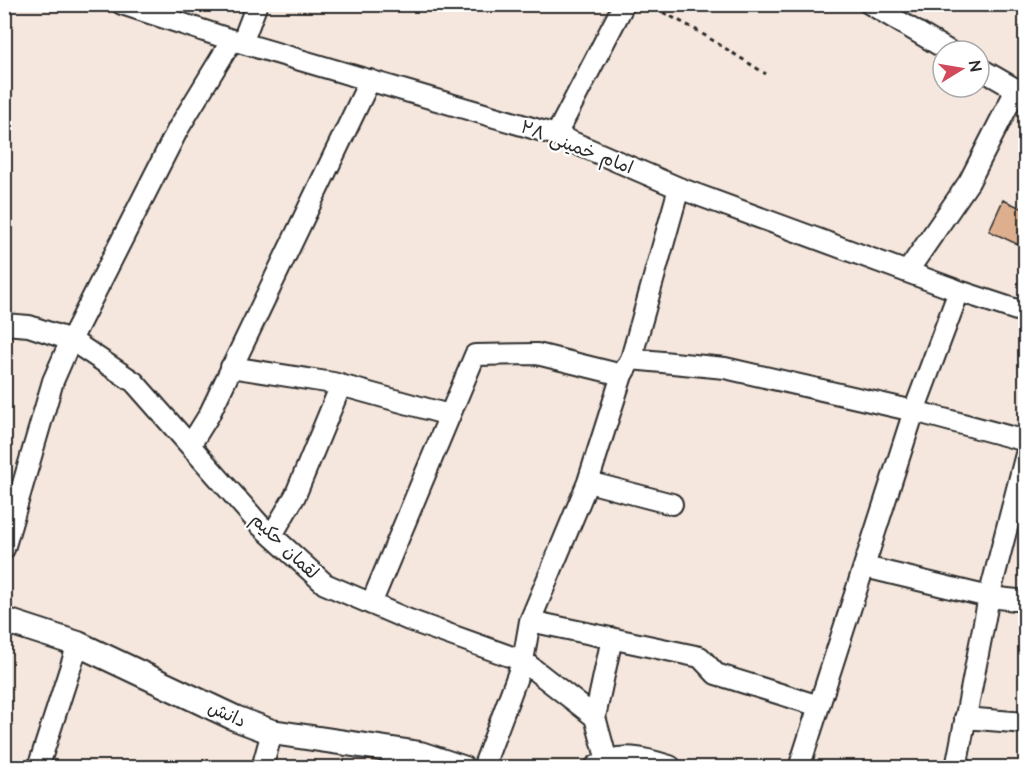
<svg xmlns="http://www.w3.org/2000/svg" width="1030" height="772" font-family="'Architects Daughter','Playpen Sans Arabic',sans-serif">
  <style>
    .building { fill: #ddaf8e; stroke: #2b2b2b; stroke-width: 1.5 }
    .lines { fill: none; stroke-linecap: round; stroke-linejoin: round }
    .minor-casing { stroke: #2b2b2b; stroke-width: 24 }
    .tertiary-casing { stroke: #2b2b2b; stroke-width: 28 }
    .path { stroke: #2b2b2b; stroke-width: 3; stroke-dasharray: 4.5 4.5; stroke-linecap: butt }
    .minor { stroke: #fff; stroke-width: 20 }
    .tertiary { stroke: #fff; stroke-width: 24 }
    .labels { text-anchor: middle; stroke-width: 4.5; stroke-linejoin: round; paint-order: stroke }
    .street-label { font-size: 18px; fill: #2b2b2b; stroke: #fff }
  </style>
  <rect width="100%" height="100%" fill="#f5e7dd"/>
  <filter id="ink" filterUnits="userSpaceOnUse"><feTurbulence type="fractalNoise" baseFrequency=".0167" numOctaves="2"/><feDisplacementMap in="SourceGraphic" scale="12" xChannelSelector="R" yChannelSelector="G"/><feConvolveMatrix kernelMatrix="1 2 1 2 8 2 1 2 1" color-interpolation-filters="sRGB"/></filter>
  <g filter="url(#ink)">
    <path class="building" d="M1003,200L1026,210V235L1021,246L989,231Z"/>
    <g class="lines">
      <g class="minor-casing">
        <path id="minor" d="M122,4L232,40L556,135L679,188L959,291L1026,313
          M870,4L949,51
          M242,43L257,4
          M979,68L1026,95
          M556,135L624,4
          M907,272L969,182L1016,90
          M4,324L29,326L71,340L134,382L260,525L325,584L409,620L523,661L595,717L607,761
          M631,359L725,368L914,411L1026,441
          M231,367L333,383L449,415
          M191,444L209,415L370,80
          M588,482L672,504
          M272,535L295,496L341,385
          M4,549L53,381L71,340L178,129L232,40
          M865,567L989,597L1026,601
          M371,604L475,355L537,354L622,375
          M530,621L700,657L716,674L819,706
          M595,717L612,638
          M965,718L1026,723
          M38,768L78,644
          M262,768L272,732
          M483,768L523,661L530,621L588,482L622,375L631,359L679,188
          M799,768L914,411L959,291
          M956,768L989,597L1026,454"/>
      </g>
      <g class="tertiary-casing">
        <path id="tertiary" d="M4,620L78,644L235,718L272,732L420,754L462,768
          M597,768C619,753 645,760 669,768"/>
      </g>
      <path class="path" d="M647,4L693,28L766,74"/>
      <use href="#minor" class="minor"/>
      <use href="#tertiary" class="tertiary"/>
    </g>
  </g>
  <g class="labels">
    <g class="street-label">
      <text transform="translate(577 147) rotate(21)" y="6">امام خمینی ۲۸</text>
      <text transform="translate(285 546) rotate(44)" y="6">لقمان حکیم</text>
      <text transform="translate(227 714) rotate(24)" y="6">دانش</text>
    </g>
  </g>
  <rect width="1030" height="772" fill="none" stroke="#fff" stroke-width="24"/>
  <rect x="12" y="12" width="1006" height="748" fill="none" stroke="#2b2b2b" stroke-width="2" filter="url(#ink)"/>
  <g transform="translate(961 69) rotate(79)"><circle r="28" fill="#ffffff" stroke="#aaaaaa" stroke-width="1.5"/>
  <path d="M0-4.5L10 22L0 15L-10 22Z" fill="#d1495b"/>
  <text y="-9" font-size="16" font-weight="bold" text-anchor="middle" fill="#2b2b2b">N</text>
  </g>
</svg>
